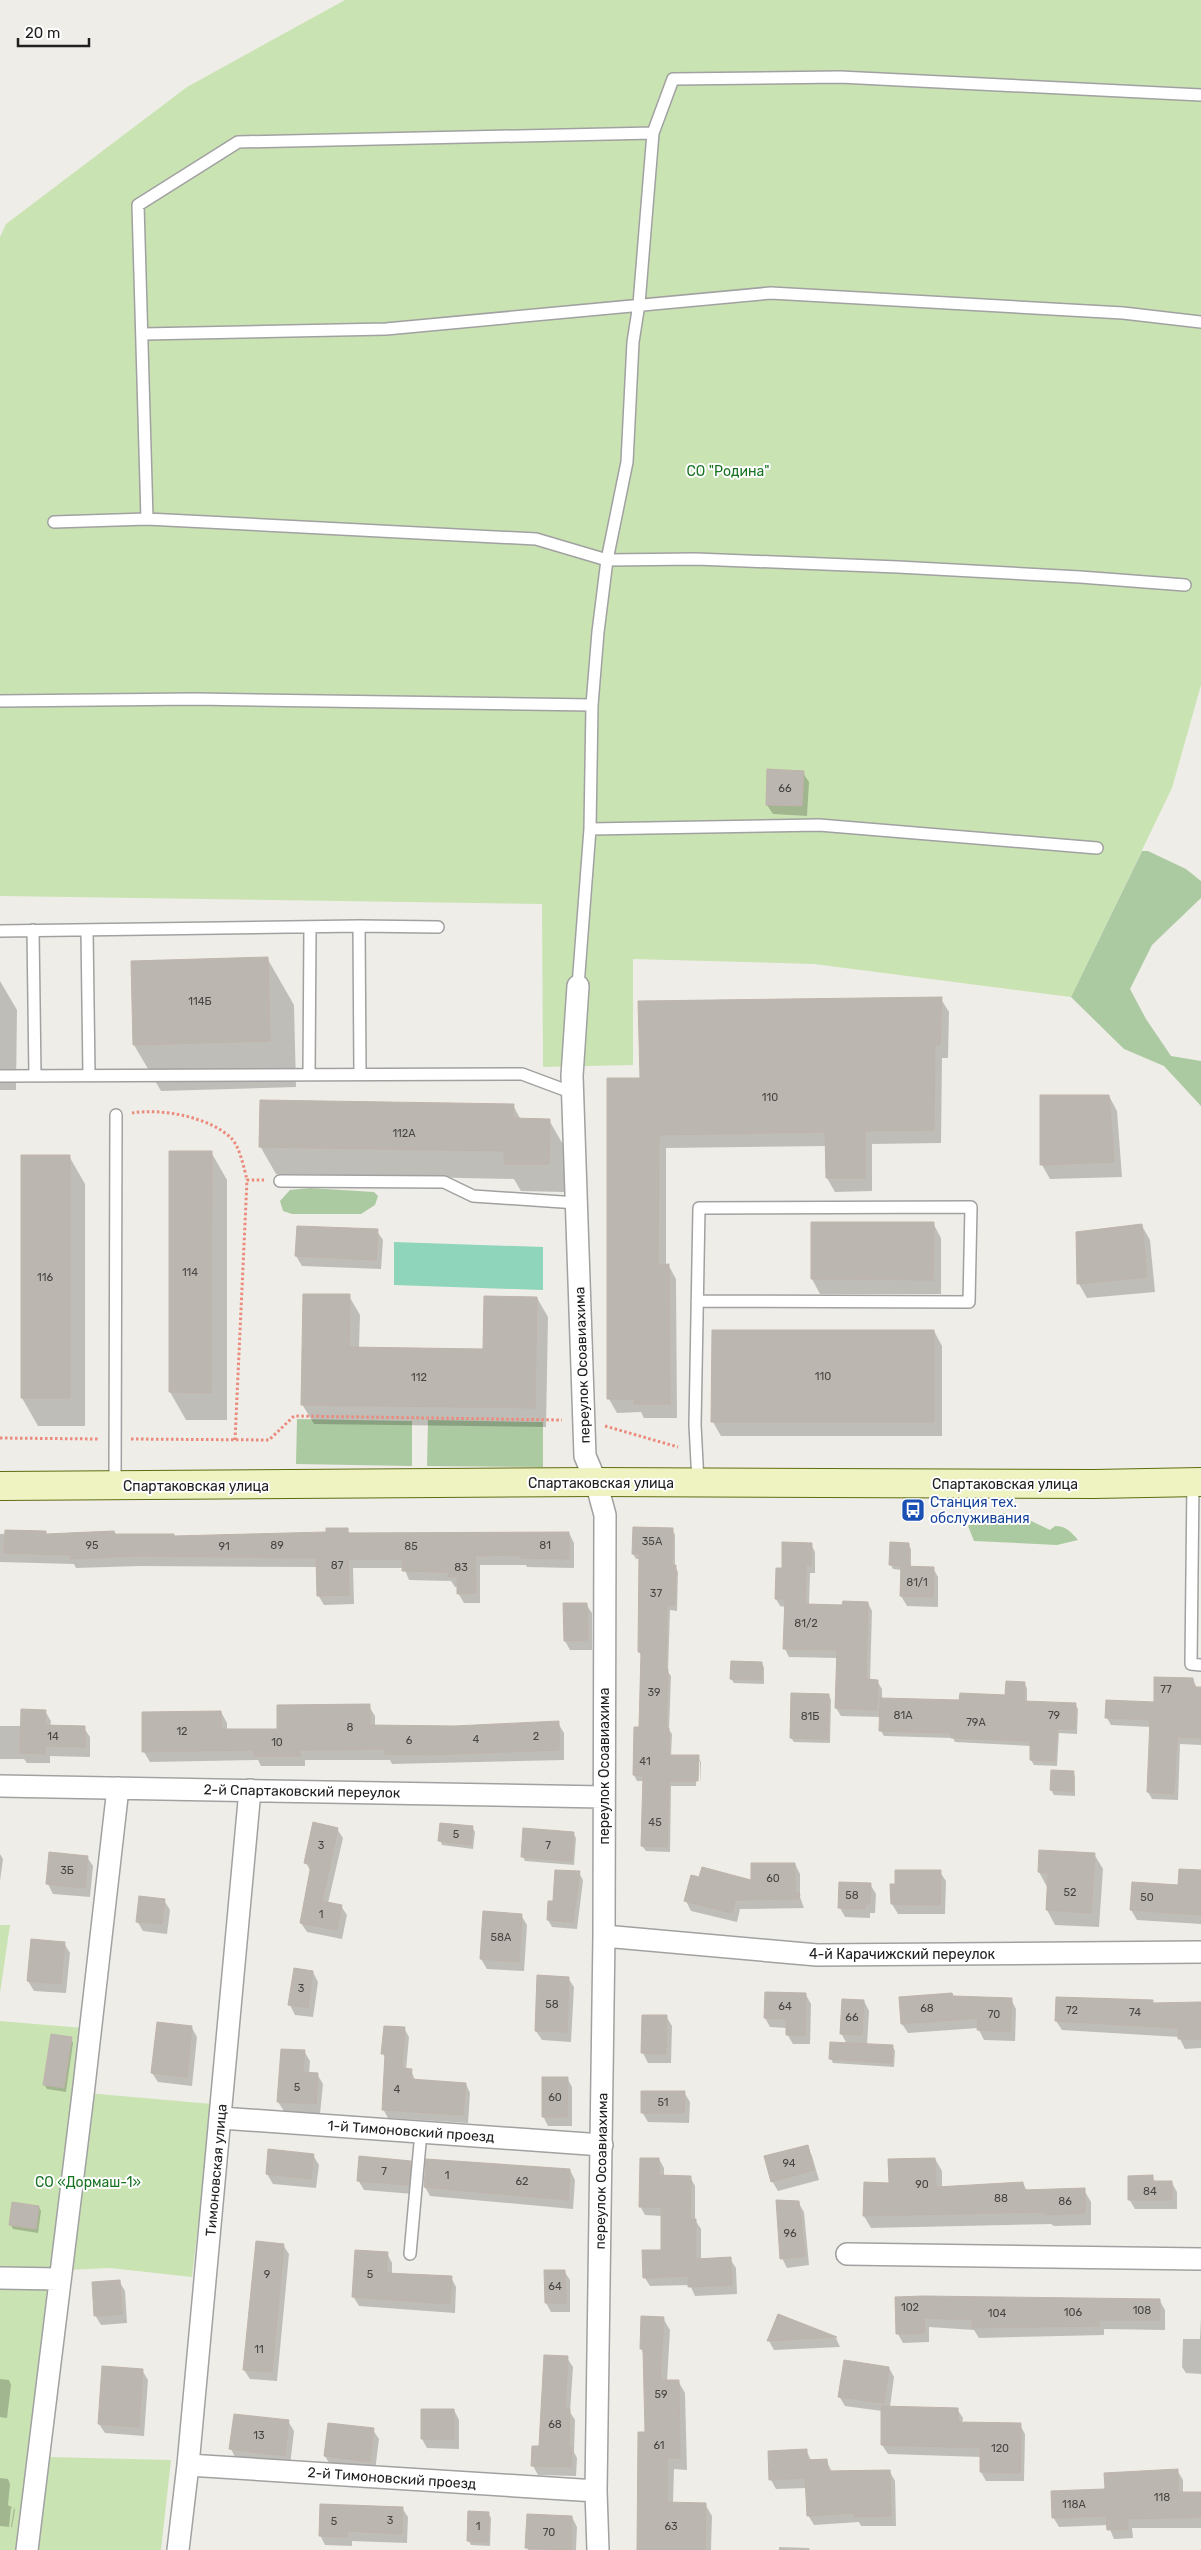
<svg xmlns="http://www.w3.org/2000/svg" width="1201" height="2550" font-family="Rubik,sans-serif">
  <style>
    .grass { fill: #cae3b3 }
    .forest { fill: #accaa1 }
    .pitch { fill: #8ed5bb }
    .shadow { fill: #0003 }
    .building { fill: #bcb6b0; stroke: #bfb4ab }
    .lines { fill: none; stroke-linecap: round; stroke-linejoin: round }
    .lane-casing { stroke: #a1a1a1; stroke-width: 14 }
    .street-casing { stroke: #a1a1a1; stroke-width: 24 }
    .secondary-casing { stroke: #606c11; stroke-width: 30 }
    .path { stroke: #ea8b7d; stroke-width: 3; stroke-dasharray: 2.5 2.5; stroke-linecap: butt }
    .lane { stroke: #fff; stroke-width: 11 }
    .street { stroke: #fff; stroke-width: 21 }
    .secondary { stroke: #eff3c2; stroke-width: 28 }
    .labels { text-anchor: middle; stroke-width: 4; stroke-linejoin: round; paint-order: stroke }
    .number-label { font-size: 11px; fill: #474644 }
    .park-label { font-size: 14px; fill: #187322; stroke: #fff }
    .street-label { font-size: 14px; fill: #202020; stroke: #fff }
    .transit-label { font-size: 14px; fill: #164399; stroke: #fff; text-anchor: start }
  </style>
  <rect width="100%" height="100%" fill="#efede7"/>
  <path class="grass" d="M345,0H1201V685L1172,788L1071,997L814,964L633,959V1065L543,1067L542,904L0,896V237L6,224L187,87Z
    M0,1925H10L0,1993Z
    M0,2021L83,2028L76,2092L212,2104L192,2277L110,2268L67,2270L49,2457L171,2460L161,2550H0Z"/>
  <path class="forest" d="M1142,851H1148L1186,869L1201,881V898L1152,945L1130,989L1146,1019L1171,1056L1201,1061V1106L1164,1066L1124,1049L1071,997Z
    M310,1188L374,1192L378,1196L375,1205L361,1214H292L283,1211L280,1201L290,1190Z
    M297,1419L412,1421V1466L296,1464Z
    M428,1420L543,1422V1467L427,1466Z
    M1005,1513L1025,1518L1050,1530L1055,1526C1066,1526 1071,1532 1078,1540L1057,1545L974,1541L968,1526C977,1514 991,1515 1005,1513Z"/>
  <path class="pitch" d="M394,1242L543,1247V1290L394,1285Z"/>
  <path class="shadow" d="M803,773L809,782L807,816L773,814L767,805Z
    M267,958L294,1005L296,1087L161,1091L134,1045Z
    M0,981L17,1010L16,1090H0Z
    M941,999L949,1012L948,1058H942L941,1143L872,1144V1191L835,1192L827,1178L826,1146L666,1148V1266H669L676,1279L677,1418H644L641,1412L617,1413L609,1399L641,1079Z
    M1109,1096L1117,1111L1122,1177L1050,1179L1042,1165Z
    M513,1105L521,1120H549L565,1148L564,1192L521,1191L514,1179L276,1174L260,1146Z
    M170,1152H211L227,1180V1420H186L170,1392Z
    M69,1156L85,1184V1426H38L22,1398Z
    M812,1223H933L941,1238V1294H820L812,1279Z
    M1142,1226L1150,1240L1155,1292L1087,1298L1079,1284Z
    M298,1227L377,1231L383,1240L381,1269L302,1266L296,1256Z
    M349,1296L360,1315L359,1348L485,1351L537,1298L548,1317L546,1427L314,1424L302,1404Z
    M934,1331L942,1346V1436H721L713,1422Z
    M347,1529L350,1534L569,1533L574,1543V1568L527,1567L526,1565H480V1603H464L458,1593V1587H455L451,1581L409,1580L404,1568H353L354,1604L324,1605L318,1595V1567L140,1566L76,1568L74,1564L0,1562V1534L45,1532L47,1535L174,1537L327,1533Z
    M672,1529L675,1535V1566L678,1572L677,1611L670,1610L668,1672L671,1676L669,1730L672,1734L671,1756L698,1757L701,1762L700,1786V1761H697L696,1786H671L670,1852L646,1851L642,1846L644,1781H637L634,1775L641,1728L643,1658L639,1652L640,1559H636L633,1554Z
    M811,1544L815,1552V1573H810L809,1605L844,1606L868,1603L872,1611L870,1681H877L882,1689V1699L960,1701L1006,1697L1024,1683L1027,1688V1702L1075,1704L1078,1709L1077,1734L1059,1733L1057,1766L1034,1765L1031,1760V1746L955,1742L953,1738L884,1736L881,1731V1717L841,1716L836,1708L838,1658L789,1657L785,1649L786,1607L780,1606L776,1599L783,1569Z
    M908,1544L911,1549V1567L933,1568L938,1577V1607L907,1606L901,1596L902,1570L893,1569L891,1565Z
    M586,1604L592,1613V1650H570L565,1641Z
    M762,1663L764,1668V1684L734,1683L731,1679Z
    M1193,1679L1197,1688L1201,1689V1745L1180,1744L1178,1800L1152,1799L1148,1792L1151,1727L1111,1725L1107,1718L1155,1704Z
    M829,1695L831,1700L830,1743L794,1742L791,1738Z
    M369,1706L375,1716V1726L454,1727L558,1723L564,1733V1760L392,1764L390,1760H305V1766H261L258,1760L150,1762L144,1752L221,1712L227,1723V1730H279Z
    M45,1711L51,1721L50,1727L84,1728L90,1737V1757L50,1756V1763H27L24,1759H0V1726H22Z
    M1052,1771L1073,1772L1075,1777V1796L1054,1795L1051,1790Z
    M472,1827L475,1832L473,1849L442,1845L440,1840Z
    M337,1829L343,1838L328,1903L341,1906L347,1915L342,1939L307,1932L301,1923L311,1872L306,1863Z
    M573,1833L576,1838L574,1865L525,1861L523,1857Z
    M0,1854L3,1859L0,1881Z
    M1094,1854L1103,1869L1099,1927L1055,1925L1047,1910V1887L1039,1872Z
    M87,1857L93,1866L90,1897L53,1894L48,1884Z
    M795,1864L800,1874V1897L804,1908L740,1909L737,1922L691,1911L686,1901L700,1878L752,1882Z
    M1201,1871V1924L1137,1920L1131,1910L1133,1884L1179,1887Z
    M940,1872L946,1881L945,1914H898L892,1904L891,1885Z
    M579,1873L583,1880L577,1929L552,1927L548,1920L554,1903Z
    M870,1884L876,1894L875,1913H870V1918L845,1917L840,1908Z
    M164,1900L170,1910L167,1934L143,1931L137,1921Z
    M521,1915L527,1925L524,1971L487,1969L481,1959Z
    M64,1943L70,1953L66,1993L34,1991L28,1981Z
    M313,1972L318,1982L313,2017L295,2015L290,2005Z
    M568,1978L574,1987L571,2042L542,2040L536,2031Z
    M806,1995L811,2004L810,2044H793L787,2034V2028L770,2027L765,2018Z
    M954,1997L1011,1999L1016,2009L1015,2041L984,2040L978,2028L908,2033L902,2024Z
    M864,2001L869,2011L867,2045L893,2047L895,2051L894,2067L833,2063L831,2059L847,2044L841,2033Z
    M1153,2002L1154,2005L1201,2003V2048L1185,2049L1179,2037L1062,2030L1056,2021Z
    M643,2016H666L672,2026L671,2063H648L643,2053Z
    M192,2028L197,2037L192,2086L158,2082L152,2073Z
    M404,2028L409,2037L406,2070H411L415,2080L466,2084L470,2093L468,2123L388,2118L383,2109L386,2059L383,2054Z
    M71,2038L73,2043L66,2092L47,2089L44,2084Z
    M304,2051L310,2061L309,2074H317L323,2084L320,2114L284,2111L278,2102Z
    M567,2078L572,2087V2126H548L543,2116Z
    M684,2092L690,2102L689,2123L648,2122L642,2112Z
    M807,2146L812,2156L819,2180L778,2191L772,2181Z
    M313,2155L319,2165L316,2188L273,2184L267,2174Z
    M659,2159L664,2168V2177H690L695,2186V2220L701,2229V2260L730,2259L736,2268L737,2294L695,2296L690,2285L650,2286L645,2278L662,2251V2216L645,2215L640,2206Z
    M935,2159L942,2171V2188L1023,2183L1027,2191L1084,2190L1091,2202V2225L1054,2226L1051,2224L871,2228L864,2216Z
    M410,2162L416,2172L414,2194L364,2190L358,2180Z
    M570,2170L575,2180L573,2209L430,2196L425,2187Z
    M1152,2177L1156,2183H1172L1177,2192V2209H1135L1129,2199Z
    M798,2202L804,2212L809,2265L787,2268L782,2258Z
    M39,2207L41,2211L38,2233L13,2229L11,2225Z
    M283,2245L289,2254L277,2381L250,2379L244,2370Z
    M387,2253L392,2263V2274L451,2277L456,2287L455,2313L359,2306L353,2296Z
    M564,2271L570,2280V2312H551L546,2303Z
    M119,2281L125,2291L127,2323L101,2325L95,2315Z
    M896,2298L1160,2301L1165,2310V2330L1104,2329V2335L979,2338L974,2330L929,2327V2342L903,2343L898,2334Z
    M779,2315L836,2338L840,2347L774,2350L769,2341Z
    M1201,2317V2374L1186,2373L1182,2367L1183,2339H1200Z
    M663,2318L670,2330L667,2381H678L685,2393L687,2470L674,2469L673,2503L705,2504L712,2516L711,2550H638L646,2433L644,2354L641,2348Z
    M567,2358L573,2367L570,2412L575,2420L574,2452L577,2458L576,2476L538,2475L533,2466Z
    M889,2368L894,2377L890,2407L957,2409L963,2418L962,2423L1020,2425L1025,2434L1024,2481H986L981,2472V2457L888,2454L882,2445V2411L845,2406L839,2396Z
    M142,2370L148,2380L144,2436L105,2433L99,2424Z
    M0,2379L9,2380L11,2385L7,2418L0,2417Z
    M454,2410L459,2420V2449L427,2448L422,2439Z
    M288,2421L294,2431L290,2465L236,2459L231,2449Z
    M373,2430L379,2439L375,2471L331,2466L325,2456Z
    M806,2450L811,2460H826L832,2472H890L895,2481L896,2526H861L859,2522L814,2525L808,2515L807,2488L776,2489L771,2480Z
    M1177,2470L1183,2480V2493H1201V2528H1132L1133,2538L1114,2539L1108,2525L1059,2527L1053,2517Z
    M0,2478L8,2479L10,2484L8,2505L13,2508H11L9,2527L0,2526Z
    M14,2508L15,2510L12,2527H11Z
    M402,2508L408,2517L407,2543L352,2541V2546L325,2545L320,2535Z
    M488,2513L491,2518L490,2546L471,2545L468,2540Z
    M572,2517L577,2527L576,2550H528L527,2547Z
    M779,2547L809,2548L810,2550H779Z"/>
  <path class="building" d="M767,769L804,771L802,806L766,805Z
    M268,957L270,1041L133,1045L131,961Z
    M942,997L940,1045H935L934,1130L865,1131V1178H826L825,1132L659,1135L658,1265L669,1264L670,1404H634V1399H607V1078H640L638,1001Z
    M1040,1095H1109L1114,1162L1040,1165Z
    M260,1100L514,1104L513,1118L550,1119L549,1164H504V1151L259,1147Z
    M169,1151H212L211,1393L169,1392Z
    M21,1155H70V1398H21Z
    M811,1222H934L933,1280L811,1279Z
    M1142,1224L1147,1277L1077,1284L1076,1232Z
    M297,1226L378,1229L376,1260L295,1256Z
    M303,1294H350L349,1347L483,1349L484,1296L537,1297L535,1408L301,1405Z
    M712,1330H934V1422H711Z
    M633,1527L673,1528L672,1565H676L675,1605H667L666,1669H668L666,1728H669V1755H699L698,1781H669L667,1847L641,1846L643,1776L633,1775L634,1727H639L641,1652H638L639,1554H632Z
    M326,1528H348V1533L569,1532V1559L520,1558V1555L475,1556L476,1593L457,1594V1577H448V1572L402,1571L403,1559H348L349,1595L317,1596L316,1558L134,1556L70,1559V1555L4,1553L5,1530L46,1531V1534L114,1531L115,1534H174V1536L326,1532Z
    M782,1542L812,1543L811,1565H806L805,1604L842,1605L843,1601L868,1602L866,1679L878,1680L877,1710L835,1708L837,1650L783,1649L785,1599H775L776,1568H782Z
    M890,1542L909,1543V1566L889,1565Z
    M901,1566L934,1567L933,1597L900,1596Z
    M563,1603H587L588,1640L564,1641Z
    M731,1661L762,1662V1680L730,1679Z
    M1154,1677L1193,1678V1687H1201V1738L1177,1737L1174,1794L1147,1792L1150,1720L1105,1718L1106,1700L1154,1702Z
    M1006,1681L1025,1682L1024,1701L1076,1703L1075,1729H1057L1055,1761L1030,1760V1741L951,1738V1733L879,1731L880,1698L959,1700L960,1693L1005,1695Z
    M791,1693L829,1694L828,1739L790,1738Z
    M370,1704V1725L454,1726L559,1721V1750L427,1755L385,1754V1749L300,1750V1756H254V1750L142,1752V1712L221,1711V1729H277V1705Z
    M21,1709L46,1710L45,1725L85,1726V1747L45,1746V1754L20,1753Z
    M1051,1770L1074,1771L1073,1792L1050,1790Z
    M313,1822L338,1828L322,1901L342,1905L337,1930L300,1923L311,1865L304,1863Z
    M440,1823L473,1826L471,1845L438,1841Z
    M523,1828L574,1832L572,1861L521,1857Z
    M1039,1850L1095,1853L1091,1913L1046,1910L1048,1873L1038,1872Z
    M49,1852L88,1856L85,1888L46,1884Z
    M751,1863H795V1892L800,1894L799,1899L735,1900L732,1913L684,1901L691,1875L699,1877L702,1867L751,1880Z
    M1179,1869L1201,1870V1915L1130,1910L1132,1882L1178,1885Z
    M555,1870L580,1871L573,1922L547,1920L548,1901H553Z
    M895,1870H941L940,1905L891,1904L890,1884H895Z
    M839,1882L871,1883L870,1904H865V1909L838,1908Z
    M139,1896L165,1899L162,1924L136,1922Z
    M483,1911L522,1914L519,1962L480,1959Z
    M31,1939L65,1942L61,1984L27,1981Z
    M294,1968L313,1971L308,2008L288,2005Z
    M537,1975L569,1977L567,2032L535,2031Z
    M765,1992L806,1993L805,2035H786V2019L764,2018Z
    M952,1993L953,1996L1012,1998L1010,2032L977,2030L978,2018L901,2024L899,1997Z
    M1056,1997L1153,2000V2003L1201,2002V2039H1178V2028L1055,2021Z
    M842,1999L864,2000L862,2035L840,2034Z
    M642,2015H667L666,2054L641,2053Z
    M157,2022L192,2026L187,2077L151,2073Z
    M384,2026L405,2027L402,2068L412,2069L411,2079L466,2083L463,2115L382,2110L385,2054H381Z
    M51,2034L72,2037L64,2088L43,2085Z
    M830,2042L893,2045L892,2063L829,2059Z
    M281,2049L305,2050L303,2072L318,2073L316,2104L277,2102Z
    M542,2077H568L567,2117H542Z
    M641,2091H685L684,2113H641Z
    M808,2145L814,2170L771,2182L764,2156Z
    M268,2149L314,2154L311,2179L266,2174Z
    M359,2156L411,2161L409,2185L357,2181Z
    M640,2158H659V2175L691,2176L690,2219H696V2259L731,2257L732,2285L688,2287V2276L643,2278L642,2250H661V2207H639Z
    M935,2158L936,2187L1023,2182V2190L1085,2188V2213L1045,2215V2212L863,2216L864,2182L889,2183L888,2159Z
    M426,2159L570,2169L568,2200L424,2187Z
    M1153,2175V2181H1172V2200H1128V2176Z
    M776,2200L799,2201L805,2256L780,2259Z
    M12,2202L39,2206L36,2229L9,2225Z
    M256,2241L284,2244L272,2372L243,2370Z
    M355,2250L388,2252L386,2273L452,2276L450,2304L352,2297Z
    M544,2270H565L566,2303H545Z
    M120,2280L122,2314L94,2316L92,2282Z
    M923,2296L1160,2299V2320H1099V2326L972,2328V2320L924,2318L925,2333L896,2334L895,2297Z
    M778,2314L837,2337L767,2341Z
    M641,2316L664,2317L660,2380H679L680,2458H667V2502L706,2503L705,2550H637L638,2432H645L643,2349H640Z
    M544,2355L568,2356L565,2409H570L569,2447H572L571,2467L531,2466L532,2446H539Z
    M844,2360L889,2367L884,2403L838,2397Z
    M102,2366L143,2369L139,2427L98,2424Z
    M881,2406L958,2408V2422L1021,2423L1020,2473L980,2472V2448L881,2445Z
    M421,2409H454V2439H421Z
    M234,2414L289,2420L285,2456L229,2449Z
    M328,2423L374,2428L370,2462L324,2456Z
    M807,2449V2460L827,2459L828,2471L890,2470L891,2516L854,2517V2513L807,2516L805,2478L769,2480L768,2451Z
    M1178,2469V2492H1201V2517L1128,2519V2529L1107,2530L1106,2516L1052,2518L1051,2491L1105,2489L1104,2473Z
    M320,2504L403,2507L402,2534L347,2531V2537L319,2536Z
    M468,2511L489,2512L488,2542L467,2541Z
    M527,2514L572,2516L571,2550L525,2548Z"/>
  <g class="lines">
    <g class="lane-casing">
      <path id="lane" d="M143,334L386,329L771,293L1123,313L1201,322
        M147,519L138,205L238,142L653,133
        M54,522L147,519L536,539L607,560L696,559L898,567L1080,577L1185,585
        M0,701L195,699L592,705
        M590,829L819,825L1097,848
        M359,926L438,927
        M33,930L35,1076
        M87,930L89,1075
        M0,931L359,926L360,1074
        M578,986L590,829L592,705L598,632L607,560L627,462L633,342L639,304L653,133L673,79L840,77L1201,95
        M309,1075L310,927
        M0,1076L522,1074L573,1093
        M280,1181L444,1182L473,1196L577,1203
        M697,1301L969,1302L971,1207L699,1208L695,1425L698,1482
        M1193,1482L1191,1664L1201,1665
        M115,1486L116,1115
        M410,2254L421,2132"/>
    </g>
    <g class="street-casing">
      <path id="street" d="M578,986L572,1076L585,1456L596,1482L605,1515L604,1936L596,2491L598,2550
        M0,1786L603,1797
        M604,1936L817,1955L1201,1952
        M221,2118L602,2145
        M847,2254L1201,2259
        M0,2278L59,2279
        M188,2465L596,2491
        M27,2550L84,2086L118,1788
        M178,2550L188,2465L250,1790"/>
    </g>
    <g class="secondary-casing">
      <path id="secondary" d="M0,1486L596,1482L1094,1484L1201,1482"/>
    </g>
    <path class="path" d="M132,1113C161,1108 211,1117 232,1139C240,1148 244,1168 247,1180
      M605,1426L678,1447
      M0,1438L99,1439
      M131,1439L269,1440L294,1416L562,1420
      M235,1440L247,1180H264"/>
    <use href="#lane" class="lane"/>
    <use href="#street" class="street"/>
    <use href="#secondary" class="secondary"/>
  </g>
  <defs>
    <g id="bus-square" transform="scale(1.25)"><rect x="-9" y="-9" width="18" height="18" rx="4" fill="#1a4fb4" stroke="#fff"/><path d="M-5-6H5V4H4V6H2V4H-2V6H-4V4H-5ZM-3.5-4V0h7V-4ZM-3.5 1.2v1.5H-2V1.2ZM2 1.2v1.5H3.5V1.2Z" fill="#fff"/></g>
  </defs>
  <g fill-rule="evenodd">
    <use href="#bus-square" x="913" y="1510"/>
  </g>
  <g class="labels">
    <g class="number-label">
      <text x="785" y="792">66</text>
      <text x="200" y="1005">114Б</text>
      <text x="770" y="1101">110</text>
      <text x="404" y="1137">112А</text>
      <text x="190" y="1276">114</text>
      <text x="45" y="1281">116</text>
      <text x="823" y="1380">110</text>
      <text x="419" y="1381">112</text>
      <text x="652" y="1545">35А</text>
      <text x="92" y="1549">95</text>
      <text x="277" y="1549">89</text>
      <text x="545" y="1549">81</text>
      <text x="224" y="1550">91</text>
      <text x="411" y="1550">85</text>
      <text x="337" y="1569">87</text>
      <text x="461" y="1571">83</text>
      <text x="917" y="1586">81/1</text>
      <text x="656" y="1597">37</text>
      <text x="806" y="1627">81/2</text>
      <text x="1166" y="1693">77</text>
      <text x="654" y="1696">39</text>
      <text x="903" y="1719">81А</text>
      <text x="1054" y="1719">79</text>
      <text x="810" y="1720">81Б</text>
      <text x="976" y="1726">79А</text>
      <text x="350" y="1731">8</text>
      <text x="182" y="1735">12</text>
      <text x="53" y="1740">14</text>
      <text x="536" y="1740">2</text>
      <text x="476" y="1743">4</text>
      <text x="409" y="1744">6</text>
      <text x="277" y="1746">10</text>
      <text x="645" y="1765">41</text>
      <text x="655" y="1826">45</text>
      <text x="456" y="1838">5</text>
      <text x="321" y="1849">3</text>
      <text x="548" y="1849">7</text>
      <text x="67" y="1874">3Б</text>
      <text x="773" y="1882">60</text>
      <text x="1070" y="1896">52</text>
      <text x="852" y="1899">58</text>
      <text x="1147" y="1901">50</text>
      <text x="321" y="1918">1</text>
      <text x="501" y="1941">58А</text>
      <text x="301" y="1992">3</text>
      <text x="552" y="2008">58</text>
      <text x="785" y="2010">64</text>
      <text x="927" y="2012">68</text>
      <text x="1072" y="2014">72</text>
      <text x="1135" y="2016">74</text>
      <text x="994" y="2018">70</text>
      <text x="852" y="2021">66</text>
      <text x="297" y="2091">5</text>
      <text x="397" y="2093">4</text>
      <text x="555" y="2101">60</text>
      <text x="663" y="2106">51</text>
      <text x="789" y="2167">94</text>
      <text x="384" y="2175">7</text>
      <text x="447" y="2179">1</text>
      <text x="522" y="2185">62</text>
      <text x="922" y="2188">90</text>
      <text x="1150" y="2195">84</text>
      <text x="1001" y="2202">88</text>
      <text x="1065" y="2205">86</text>
      <text x="790" y="2237">96</text>
      <text x="267" y="2278">9</text>
      <text x="370" y="2278">5</text>
      <text x="555" y="2290">64</text>
      <text x="910" y="2311">102</text>
      <text x="1142" y="2314">108</text>
      <text x="1073" y="2316">106</text>
      <text x="997" y="2317">104</text>
      <text x="259" y="2353">11</text>
      <text x="661" y="2398">59</text>
      <text x="555" y="2428">68</text>
      <text x="259" y="2439">13</text>
      <text x="659" y="2449">61</text>
      <text x="1000" y="2452">120</text>
      <text x="1162" y="2501">118</text>
      <text x="1074" y="2508">118А</text>
      <text x="390" y="2524">3</text>
      <text x="334" y="2525">5</text>
      <text x="478" y="2530">1</text>
      <text x="671" y="2530">63</text>
      <text x="549" y="2536">70</text>
    </g>
    <g class="park-label">
      <text x="728" y="476">СО "Родина"</text>
      <text x="88" y="2187">СО «Дормаш-1»</text>
    </g>
    <g class="street-label">
      <text transform="translate(582 1365) rotate(-92)" y="5">переулок Осоавиахима</text>
      <text x="601" y="1488">Спартаковская улица</text>
      <text x="1005" y="1489">Спартаковская улица</text>
      <text x="196" y="1491">Спартаковская улица</text>
      <text transform="translate(604 1766) rotate(-90)" y="5">переулок Осоавиахима</text>
      <text transform="translate(302 1791) rotate(1)" y="5">2-й Спартаковский переулок</text>
      <text x="902" y="1959">4-й Карачижский переулок</text>
      <text transform="translate(411 2131) rotate(4)" y="5">1-й Тимоновский проезд</text>
      <text transform="translate(216 2170) rotate(-85)" y="5">Тимоновская улица</text>
      <text transform="translate(601 2171) rotate(-89)" y="5">переулок Осоавиахима</text>
      <text transform="translate(392 2478) rotate(4)" y="5">2-й Тимоновский проезд</text>
    </g>
    <g class="transit-label">
      <text x="930" y="1507">Станция тех.<tspan x="930" dy="16">обслуживания</tspan></text>
    </g>
  </g>
  <path d="M18 38v8h71v-8" fill="none" stroke="#202020" stroke-width="2.5"/>
  <text x="25" y="38" font-size="15" fill="#202020" stroke="#ffffff" stroke-width="4" paint-order="stroke">20 m</text>
</svg>
